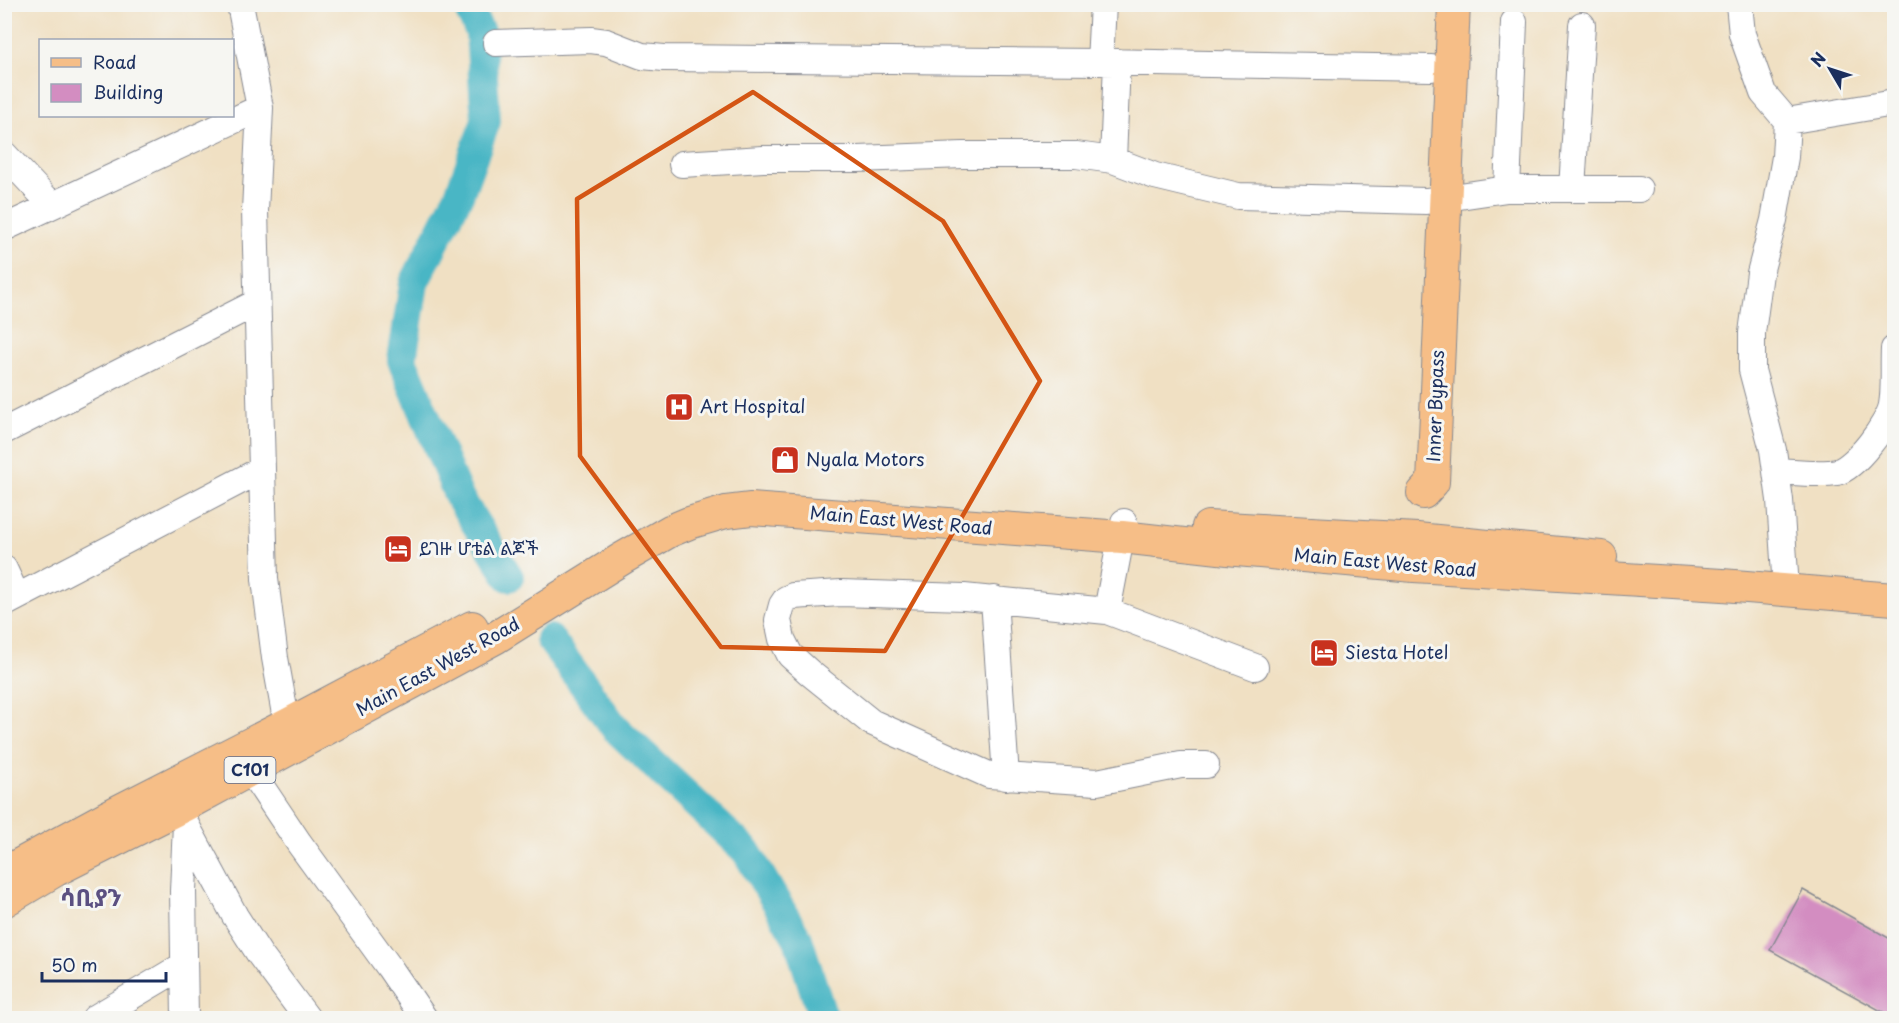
<svg xmlns="http://www.w3.org/2000/svg" width="1899" height="1023" font-family="'Playpen Sans','Noto Sans Ethiopic',sans-serif">
  <style>
    .lines { fill: none; stroke-linecap: round; stroke-linejoin: round }
    .river { stroke: #49b6c5; stroke-width: 30 }
    .building { fill: #d38dc1 }
    .minor-casing { stroke: #868890; stroke-width: 28 }
    .major-casing { stroke: #868890; stroke-width: 34 }
    .minor { stroke: #fff; stroke-width: 26 }
    .major { stroke: #f6be87; stroke-width: 32 }
    .marked { fill: none; stroke: #d45514; stroke-width: 4.5; stroke-linejoin: round }
    .labels { text-anchor: middle; stroke-width: 6; stroke-linejoin: round; paint-order: stroke }
    .shield { fill: #f6f6f2; stroke: #5d6b8a; stroke-width: 1.5 }
    .shield-label { font-size: 16px; font-weight: bold; fill: #1b2f5e }
    .street-label { font-size: 18px; fill: #1b2f5e; stroke: #f6f6f2 }
    .poi-label { font-size: 18px; fill: #1b2f5e; stroke: #f6f6f2; text-anchor: start }
    .district-label { font-size: 24px; font-weight: bold; fill: #5b5081; stroke: #f6f6f2 }
  </style>
  <rect width="100%" height="100%" fill="#f6f6f2"/>
  <filter id="ink" filterUnits="userSpaceOnUse"><feTurbulence type="fractalNoise" baseFrequency=".0167" numOctaves="2"/><feDisplacementMap in="SourceGraphic" scale="12" xChannelSelector="R" yChannelSelector="G"/><feConvolveMatrix kernelMatrix="1 2 1 2 8 2 1 2 1" color-interpolation-filters="sRGB"/></filter>
  <filter id="wash" filterUnits="userSpaceOnUse"><feTurbulence type="fractalNoise" baseFrequency=".008" numOctaves="4" result="noise"/><feDisplacementMap in="SourceGraphic" scale="24" xChannelSelector="R" yChannelSelector="G"/><feGaussianBlur stdDeviation="1.35" result="paint"/><feColorMatrix in="noise" values="0 0 0 0 0 0 0 0 0 0 0 0 0 0 0 0 0 1.4 0 .05"/><feComposite in="paint" operator="in"/></filter>
  <g filter="url(#wash)">
    <rect width="100%" height="100%" fill="#f0e0c3"/>
    <g class="lines">
      <path class="river" d="M466,4L480,32L486,121L459,195L414,283L402,360L459,497L509,577
        M550,639L615,728L746,851L798,939L823,1018"/>
    </g>
    <g id="blocks">
      <path class="building" d="M1803,890L1894,941V1018L1770,950Z"/>
    </g>
  </g>
  <g filter="url(#ink)">
    <use href="#blocks" fill-opacity="0" stroke="#868890" stroke-width="1.5"/>
    <g class="lines">
      <g class="minor-casing">
        <path id="minor" d="M240,4L260,108L255,211L265,579L275,658L290,742
          M1739,4L1742,34L1763,93L1787,121L1785,157L1774,220L1760,273L1752,333V370L1773,450L1780,500L1785,574L1783,590
          M496,43L591,40L606,42L642,56L664,58L1100,62L1431,68
          M1100,62L1103,4
          M1787,121L1894,103
          M4,154L52,205
          M1113,160L1117,62
          M682,164L763,159H858L963,155H1076L1113,160L1155,176L1238,196L1426,201L1507,189H1639
          M1507,189L1514,22
          M1572,189L1582,25
          M4,228L260,108
          M4,431L256,303
          M1776,471C1794,472 1820,475 1837,472C1855,468 1889,423 1892,405C1895,387 1893,368 1894,349
          M4,569L17,597
          M994,599L1006,777
          M4,604L261,470
          M1107,611L1124,522
          M1206,765H1181L1097,782L989,775L871,722L810,673L790,655L782,639L778,620L782,605L786,599L793,596L841,593L964,597L1107,611L1255,667
          M250,770L299,843L389,967L424,1018
          M186,825L235,916L260,955L307,1018
          M95,1018L184,965
          M185,1018L183,891L186,824"/>
      </g>
      <g class="major-casing">
        <path id="major" d="M1423,493L1433,482L1454,4
          M1208,527L1417,539L1601,557
          M4,873L107,817L287,725L472,627
          M4,901L56,870L185,805L495,638L623,558L670,531L689,523L726,512L751,509L1122,537L1237,550L1414,566L1722,585L1894,599"/>
      </g>
      <use href="#minor" class="minor"/>
      <use href="#major" class="major"/>
    </g>
  </g>
  <path class="marked" d="M753,92L943,221L1040,381L885,651L721,647L580,456L577,199Z"/>
  <defs>
    <g id="hospital-square" transform="scale(1.5)"><rect x="-9" y="-9" width="18" height="18" rx="4" fill="#c8321e" stroke="#f6f6f2"/><path d="M-5-5h3v3.5h4V-5h3V5h-3V1.5h-4V5h-3Z" fill="#fff"/></g>
    <g id="shop-square" transform="scale(1.5)"><rect x="-9" y="-9" width="18" height="18" rx="4" fill="#c8321e" stroke="#f6f6f2"/><path d="M-5-2.5h2.3a2.7 3.5 0 0 1 5.4 0H5L5.5 6h-11ZM-1.5-2.5h3a1.5 2.3 0 0 0-3 0Z" fill="#fff"/></g>
    <g id="hotel-square" transform="scale(1.5)"><rect x="-9" y="-9" width="18" height="18" rx="4" fill="#c8321e" stroke="#f6f6f2"/><path d="M-6-4.5h1.5V1H6V5H4.5V3h-9V5H-6ZM-4 0a1.8 1.8 0 1 1 3.6 0ZM.5 0V-2.5h3Q6-2.5 6 0Z" fill="#fff"/></g>
  </defs>
  <g fill-rule="evenodd">
    <use href="#hospital-square" x="679" y="407"/>
    <use href="#shop-square" x="785" y="460"/>
    <use href="#hotel-square" x="398" y="549"/>
    <use href="#hotel-square" x="1324" y="653"/>
  </g>
  <g class="labels">
    <rect class="shield" x="224.5" y="757" width="51" height="26" rx="4.5"/>
    <g class="shield-label">
      <text x="250" y="776">C101</text>
    </g>
    <g class="street-label">
      <text transform="translate(1436 406) rotate(-88)" y="6">Inner Bypass</text>
      <text transform="translate(901 521) rotate(5)" y="6">Main East West Road</text>
      <text transform="translate(1385 563) rotate(5)" y="6">Main East West Road</text>
      <text transform="translate(438 667) rotate(-29)" y="6">Main East West Road</text>
    </g>
    <g class="poi-label">
      <text x="700" y="413">Art Hospital</text>
      <text x="806" y="466">Nyala Motors</text>
      <text x="419" y="555">ይገዙ ሆቴል ልጆች</text>
      <text x="1345" y="659">Siesta Hotel</text>
    </g>
    <g class="district-label">
      <text x="91" y="906">ሳቢያን</text>
    </g>
  </g>
  <rect width="1899" height="1023" fill="none" stroke="#f6f6f2" stroke-width="24"/>
  <rect x="39" y="39" width="195" height="78" fill="#f6f6f2" stroke="#9ea6b7" stroke-width="1.5"/>
  <rect x="51" y="58" width="30" height="9" fill="#f6be87" stroke="#9ea6b7" stroke-width="1.5"/>
  <text x="93" y="69" font-size="18" fill="#1b2f5e">Road</text>
  <rect x="51" y="84" width="30" height="18" fill="#d38dc1" stroke="#9ea6b7" stroke-width="1.5"/>
  <text x="93" y="99" font-size="18" fill="#1b2f5e">Building</text>
  <g transform="translate(1830 69) rotate(309)" stroke="#f6f6f2" stroke-width="4.5" paint-order="stroke">
  <path d="M0-4.5L10 22L0 15L-10 22Z" fill="#1b2f5e"/>
  <text y="-9" font-size="16" font-weight="bold" text-anchor="middle" fill="#1b2f5e">N</text>
  </g>
  <path d="M42 972v9h124v-9" fill="none" stroke="#1b2f5e" stroke-width="3"/>
  <text x="51" y="972" font-size="18" fill="#1b2f5e" stroke="#f6f6f2" stroke-width="4.5" paint-order="stroke">50 m</text>
</svg>
